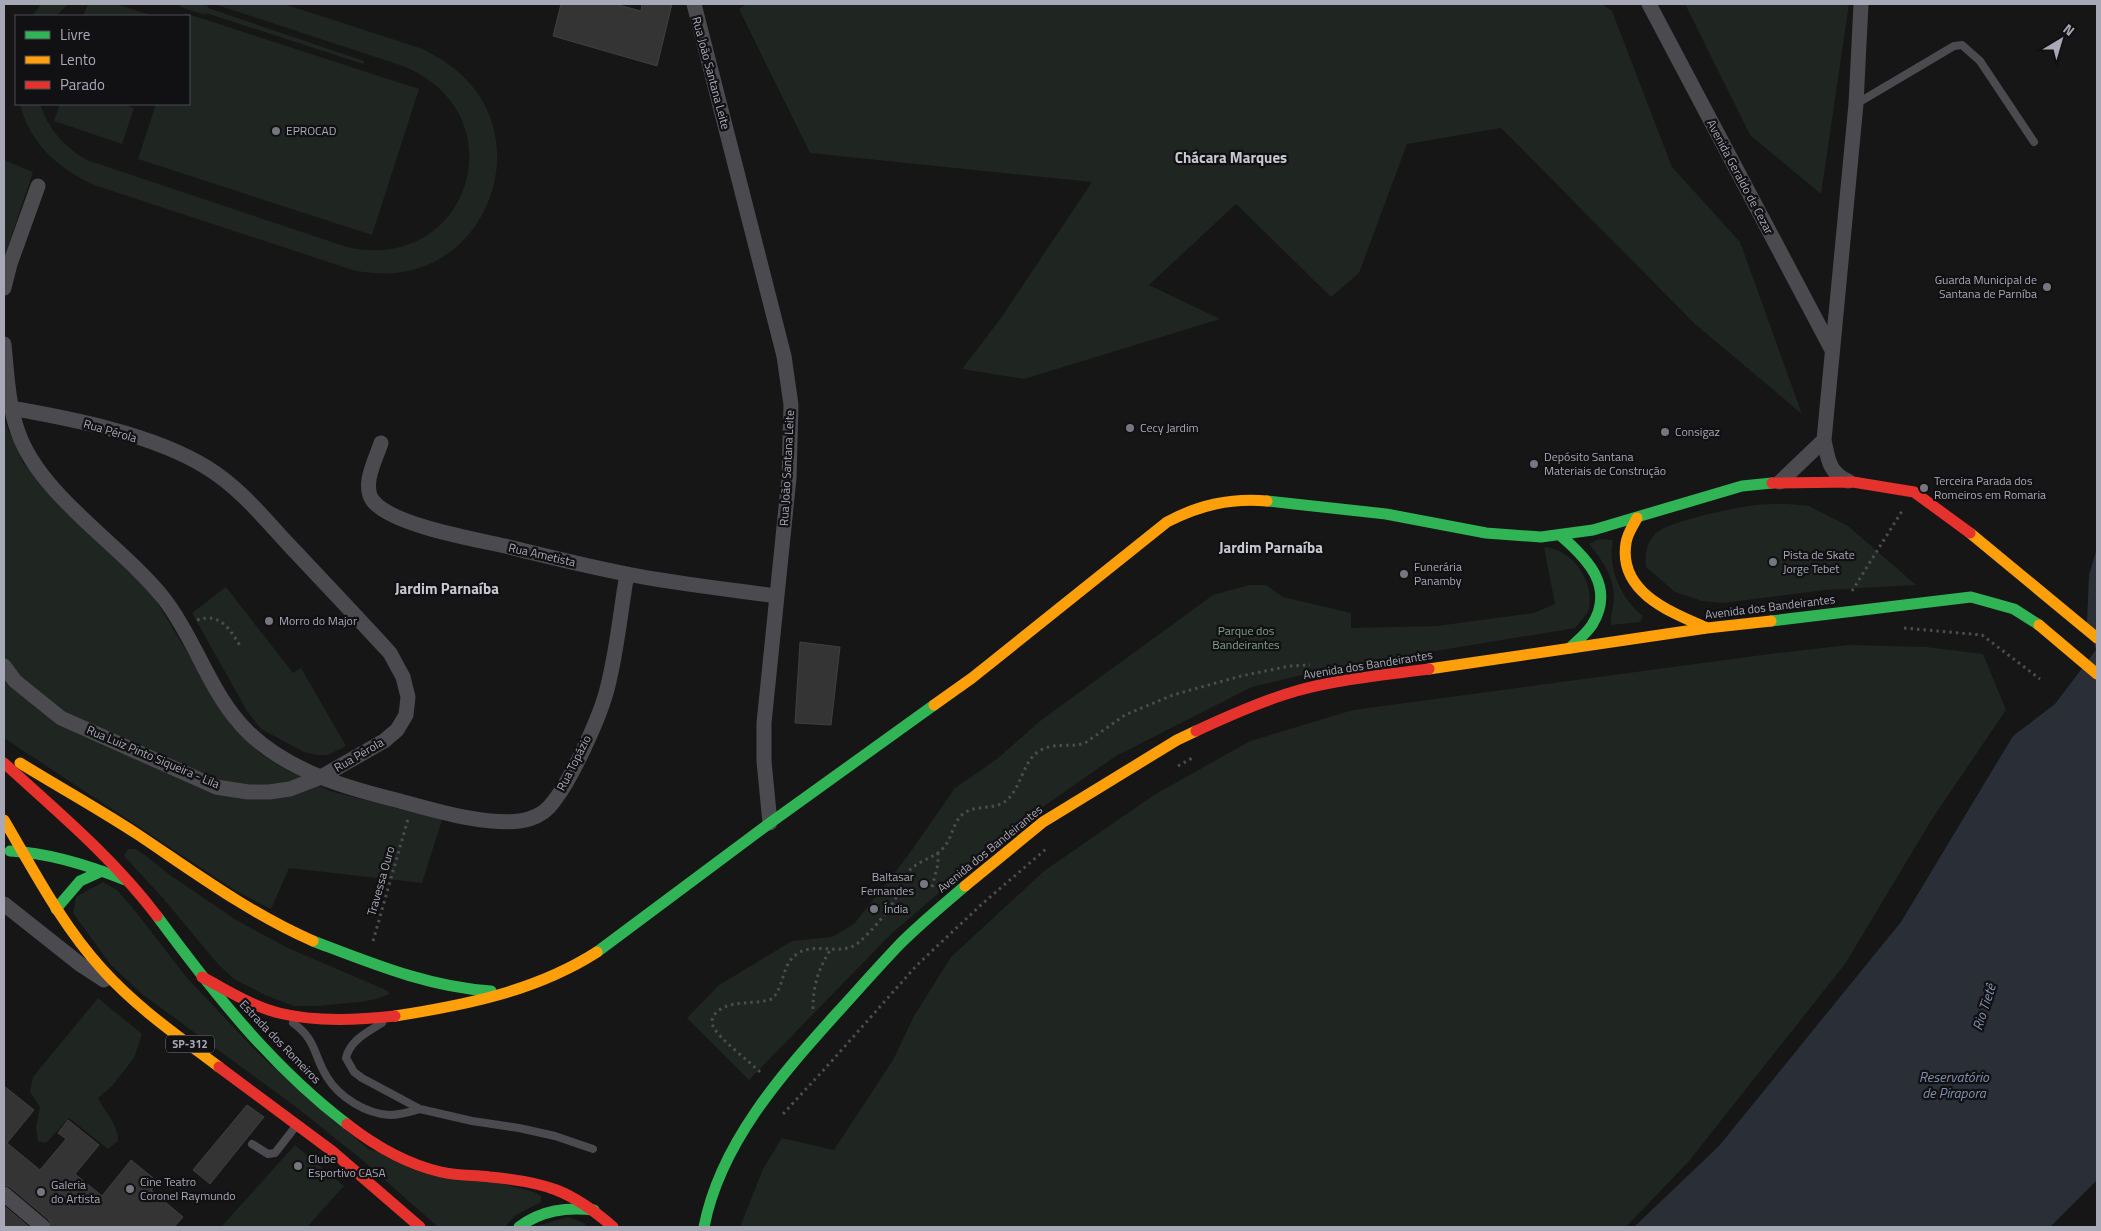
<svg xmlns="http://www.w3.org/2000/svg" width="2101" height="1231" font-family="'Titillium Web',sans-serif">
  <style>
    .green { fill: #1f2520 }
    .water { fill: #2a2f37 }
    .building { fill: #343435; stroke: #3f3f42 }
    .lines { fill: none; stroke-linecap: round; stroke-linejoin: round }
    .path { stroke: #4c4c51; stroke-width: 3; stroke-dasharray: 2.5 4; stroke-linecap: butt }
    .lane { stroke: #4b4b4f; stroke-width: 8 }
    .street { stroke: #4b4b4f; stroke-width: 15 }
    .fast { stroke: #30b455; stroke-width: 11 }
    .slow { stroke: #ff9f0a; stroke-width: 11 }
    .jam { stroke: #e5322d; stroke-width: 11 }
    .poi-dot { fill: #75767f; stroke: #111012; stroke-width: 2 }
    .labels { text-anchor: middle; stroke-width: 4.5; stroke-linejoin: round; paint-order: stroke }
    .shield { fill: #111012; stroke: #7b7b86; stroke-width: 1 }
    .shield-label { font-size: 11px; font-weight: bold; fill: #a8a9b7 }
    .street-label { font-size: 12px; fill: #a8a9b7; stroke: #111012 }
    .poi-label { font-size: 12px; fill: #a8a9b7; stroke: #111012; text-anchor: start }
    .park-label { font-size: 12px; fill: #80a18a; stroke: #111012 }
    .water-label { font-size: 14px; font-style: italic; fill: #818fb0; stroke: #111012 }
    .quarter-label { font-size: 15px; font-weight: bold; fill: #c9c9d3; stroke: #111012 }
  </style>
  <rect width="100%" height="100%" fill="#161616"/>
  <path class="green" d="M41,4H68L56,16H32Z
    M88,4H117L153,16H83Z
    M181,4H201L208,6V8L364,61L363,64L206,13L205,15L180,7Z
    M214,4H284L423,49C444,60 462,72 476,91C525,158 484,260 402,272C386,275 371,273 356,271L94,185C58,168 30,144 20,104H40C48,129 64,147 87,160L347,247C470,275 520,113 403,66Z
    M747,4H1602L1612,11L1672,167L1740,242L1802,414L1695,324L1501,128L1407,144L1359,273L1331,297L1236,204L1149,285L1220,319L1024,379L962,369L1001,318L1092,182L810,153L739,9Z
    M1685,4H1849L1821,194L1750,135Z
    M185,13L419,89L372,235L138,159L156,104H189V16H184Z
    M60,104H122L134,108L122,144L54,121Z
    M4,160L33,172L4,258Z
    M4,420L23,463L143,579L231,725L260,753L285,769L330,791L442,820L422,883L289,868L271,909L236,891L4,738Z
    M1787,504L1809,506L1848,526L1916,585L1825,590L1723,603L1702,601L1675,592L1646,567C1645,555 1646,545 1654,535C1663,522 1738,507 1756,505C1766,504 1777,504 1787,504Z
    M1599,539L1613,540C1607,567 1621,599 1643,616L1640,622L1611,625C1610,615 1614,607 1614,598C1614,576 1602,560 1589,544Z
    M1544,547C1572,549 1595,581 1589,609C1587,615 1579,623 1575,628L1327,669L1252,687L1116,756L1024,820L891,934L749,1080L687,1018L719,985L792,941L832,937L854,924L909,854L955,788L997,759L1040,721L1213,595L1249,585H1266L1283,597L1351,613V628L1437,626L1534,613L1555,604Z
    M226,587L293,673L301,668L346,746L328,755H316L304,752L261,729L247,711L192,613Z
    M1849,645L1926,647L1983,654L2006,710L1932,819L1845,964L1689,1161L1626,1227H740L763,1169L782,1138L834,1150L893,1060L914,1016L951,957L1044,871L1154,795L1250,741L1353,710L1777,653Z
    M128,849H135L145,855L170,875L236,920L288,948L386,990L390,994L376,999L359,1002L316,1006H294L265,995L234,979L217,963L162,897L124,856Z
    M103,882L117,890L132,907L188,979L261,1056L368,1149L534,1192L541,1196V1202L516,1215L505,1227H438L361,1159L296,1107L142,994L111,965L73,913L76,897Z
    M98,998L142,1034L134,1058L112,1086L98,1098C105,1112 119,1126 118,1141L108,1149L69,1118L46,1143L38,1141L36,1128L40,1107L30,1092L33,1077Z
    M295,1145L344,1186L307,1227H221Z
    M568,1217L582,1222L588,1227H533Z"/>
  <path class="water" d="M2097,548V1180L2050,1227H1634L1719,1146L1901,922L2013,736L2055,704L2096,650L2087,623L2089,575Z"/>
  <path class="building" d="M561,4H615L641,11L642,4H672L657,66L553,36Z
    M800,642L840,647L831,725L795,723Z
    M4,1086L34,1110L7,1143L40,1170L66,1139L58,1133L68,1120L99,1145L75,1174L102,1196L131,1160L158,1182L151,1190L183,1217L174,1227H52L49,1220L10,1187L4,1185Z
    M247,1105L264,1117L210,1184L193,1170Z
    M4,1206L29,1227H4Z"/>
  <g class="lines">
    <path class="path" d="M1852,591L1902,511
      M197,620C221,612 230,630 241,647
      M1904,628L1982,635L2040,679
      M1178,766L1194,757
      M932,887L938,864V853
      M373,941L408,819
      M813,1009C813,986 818,969 831,949
      M760,1072C750,1062 718,1038 713,1026C709,1016 719,1009 727,1006C742,1001 757,1004 772,999C785,986 781,965 797,954C815,941 840,957 858,943C872,931 888,912 897,896C901,888 902,879 908,872C918,860 934,859 944,847C953,837 953,819 966,812C980,804 996,811 1008,799C1022,786 1023,759 1041,750C1056,742 1071,748 1085,743L1125,715L1173,695L1241,676L1290,666L1310,665
      M783,1114L830,1063L917,965L982,904L1046,849"/>
    <path class="lane" d="M1856,104L1954,46L1962,45L1980,61L2034,142
      M293,1023C317,1040 313,1055 327,1077C339,1097 366,1114 390,1115C401,1115 410,1112 420,1109
      M382,1023C368,1032 350,1040 346,1058L354,1072L362,1078L420,1109L472,1121L519,1128L555,1136L593,1149
      M252,1144L268,1154L275,1153L296,1126"/>
    <path class="street" d="M694,4L784,356L791,405L789,478L764,723V761L770,823
      M1649,4L1832,350
      M4,288L10,264L38,186
      M4,344C7,374 8,404 18,432C40,496 123,546 165,600C197,642 211,697 249,733C290,772 347,788 400,801C433,810 496,829 529,819C539,816 548,810 554,801C572,778 598,721 606,693C617,654 620,613 627,574
      M381,443C376,459 361,485 373,501C392,525 474,539 505,546C545,556 586,566 627,574C677,584 727,589 777,596
      M1848,481C1829,473 1828,459 1824,440L1856,104L1861,4
      M1780,482L1824,440
      M4,666L15,681L61,718L216,787L248,792H269L290,789L321,777L384,741L397,730L406,715L408,697L403,677L390,653C357,617 323,581 289,545C263,517 239,487 206,467C152,434 73,419 11,408
      M4,904L81,965L104,980
      M4,1194L43,1227"/>
    <path class="fast" d="M1267,501L1386,514L1486,533L1541,537L1593,530L1742,486L1772,483
      M1561,536C1589,560 1615,588 1592,625C1586,634 1577,641 1570,648
      M1771,621L1971,597L2014,609L2039,625
      M10,851C50,853 88,865 125,880
      M56,909L80,881L102,871
      M157,916C213,992 271,1066 347,1124
      M313,941C371,963 428,987 491,991
      M597,952L770,823L934,705
      M519,1227C542,1210 566,1207 594,1210
      M704,1227C720,1144 781,1075 836,1014C857,991 878,967 900,944C920,924 943,905 965,886"/>
    <path class="slow" d="M1637,518C1633,526 1627,534 1626,543C1618,592 1670,612 1707,628
      M1970,533L2097,638
      M2039,625L2097,674
      M1429,669L1707,628L1771,621
      M934,705L972,678L1167,522C1199,505 1230,498 1267,501
      M20,763C59,787 99,809 137,834C194,872 249,913 313,941
      M4,820C34,871 62,925 102,969C136,1007 178,1036 219,1067
      M965,886L1043,822L1177,740L1196,731
      M395,1016C466,1005 536,991 597,952"/>
    <path class="jam" d="M1772,483L1853,482L1914,492L1970,533
      M1196,731C1228,716 1261,701 1296,691C1338,679 1385,675 1429,669
      M4,763C58,812 113,858 157,916
      M202,977C227,990 251,1006 279,1013C314,1022 359,1020 395,1016
      M219,1067L332,1151L420,1227
      M347,1124C374,1145 406,1164 441,1172C457,1176 473,1175 490,1177C545,1182 571,1190 613,1227"/>
  </g>
  <g class="poi-dot">
    <circle cx="276" cy="131" r="5"/>
    <circle cx="2047" cy="287" r="5"/>
    <circle cx="1130" cy="428" r="5"/>
    <circle cx="1665" cy="432" r="5"/>
    <circle cx="1534" cy="464" r="5"/>
    <circle cx="1924" cy="488" r="5"/>
    <circle cx="1773" cy="562" r="5"/>
    <circle cx="1404" cy="574" r="5"/>
    <circle cx="269" cy="621" r="5"/>
    <circle cx="924" cy="884" r="5"/>
    <circle cx="874" cy="909" r="5"/>
    <circle cx="298" cy="1166" r="5"/>
    <circle cx="130" cy="1189" r="5"/>
    <circle cx="41" cy="1192" r="5"/>
  </g>
  <g class="labels">
    <rect class="shield" x="166" y="1035.5" width="48" height="17" rx="4"/>
    <g class="shield-label">
      <text x="190" y="1048">SP-312</text>
    </g>
    <g class="street-label">
      <text transform="translate(711 73) rotate(75)" y="4">Rua João Santana Leite</text>
      <text transform="translate(1740 177) rotate(62)" y="4">Avenida Geraldo de Cezar</text>
      <text transform="translate(110 431) rotate(16)" y="4">Rua Pérola</text>
      <text transform="translate(787 468) rotate(-87)" y="4">Rua João Santana Leite</text>
      <text transform="translate(542 555) rotate(13)" y="4">Rua Ametista</text>
      <text transform="translate(1770 607) rotate(-7)" y="4">Avenida dos Bandeirantes</text>
      <text transform="translate(1368 665) rotate(-9)" y="4">Avenida dos Bandeirantes</text>
      <text transform="translate(359 755) rotate(-30)" y="4">Rua Pérola</text>
      <text transform="translate(153 757) rotate(23)" y="4">Rua Luiz Pinto Siqueira - Lila</text>
      <text transform="translate(574 763) rotate(-63)" y="4">Rua Topázio</text>
      <text transform="translate(990 849) rotate(-39)" y="4">Avenida dos Bandeirantes</text>
      <text transform="translate(381 881) rotate(-74)" y="4">Travessa Ouro</text>
      <text transform="translate(280 1042) rotate(46)" y="4">Estrada dos Romeiros</text>
    </g>
    <g class="poi-label">
      <text x="286" y="135">EPROCAD</text>
      <text x="2037" y="284" text-anchor="end">Guarda Municipal de<tspan x="2037" dy="14">Santana de Parníba</tspan></text>
      <text x="1140" y="432">Cecy Jardim</text>
      <text x="1675" y="436">Consigaz</text>
      <text x="1544" y="461">Depósito Santana<tspan x="1544" dy="14">Materiais de Construção</tspan></text>
      <text x="1934" y="485">Terceira Parada dos<tspan x="1934" dy="14">Romeiros em Romaria</tspan></text>
      <text x="1783" y="559">Pista de Skate<tspan x="1783" dy="14">Jorge Tebet</tspan></text>
      <text x="1414" y="571">Funerária<tspan x="1414" dy="14">Panamby</tspan></text>
      <text x="279" y="625">Morro do Major</text>
      <text x="914" y="881" text-anchor="end">Baltasar<tspan x="914" dy="14">Fernandes</tspan></text>
      <text x="884" y="913">Índia</text>
      <text x="308" y="1163">Clube<tspan x="308" dy="14">Esportivo CASA</tspan></text>
      <text x="140" y="1186">Cine Teatro<tspan x="140" dy="14">Coronel Raymundo</tspan></text>
      <text x="51" y="1189">Galeria<tspan x="51" dy="14">do Artista</tspan></text>
    </g>
    <g class="park-label">
      <text x="1246" y="635">Parque dos<tspan x="1246" dy="14">Bandeirantes</tspan></text>
    </g>
    <g class="water-label">
      <text transform="translate(1984 1007) rotate(-72)" y="5">Rio Tietê</text>
      <text x="1954" y="1082">Reservatório<tspan x="1954" dy="16">de Pirapora</tspan></text>
    </g>
    <g class="quarter-label">
      <text x="1231" y="163">Chácara Marques</text>
      <text x="1271" y="553">Jardim Parnaíba</text>
      <text x="447" y="594">Jardim Parnaíba</text>
    </g>
  </g>
  <rect width="2101" height="1231" fill="none" stroke="#a8a9b7" stroke-width="10"/>
  <rect x="15" y="15" width="175" height="90" fill="#111012" stroke="#4d4d54"/>
  <rect x="25" y="31" width="25" height="8" fill="#30b455" stroke="#4d4d54"/>
  <text x="60" y="40" font-size="15" fill="#a8a9b7">Livre</text>
  <rect x="25" y="56" width="25" height="8" fill="#ff9f0a" stroke="#4d4d54"/>
  <text x="60" y="65" font-size="15" fill="#a8a9b7">Lento</text>
  <rect x="25" y="81" width="25" height="8" fill="#e5322d" stroke="#4d4d54"/>
  <text x="60" y="90" font-size="15" fill="#a8a9b7">Parado</text>
  <g transform="translate(2061 40) rotate(38)" stroke="#111012" stroke-width="4" paint-order="stroke">
  <path d="M0-4L9 19L0 12L-9 19Z" fill="#a8a9b7"/>
  <text y="-8" font-size="14" font-weight="bold" text-anchor="middle" fill="#a8a9b7">N</text>
  </g>
</svg>
